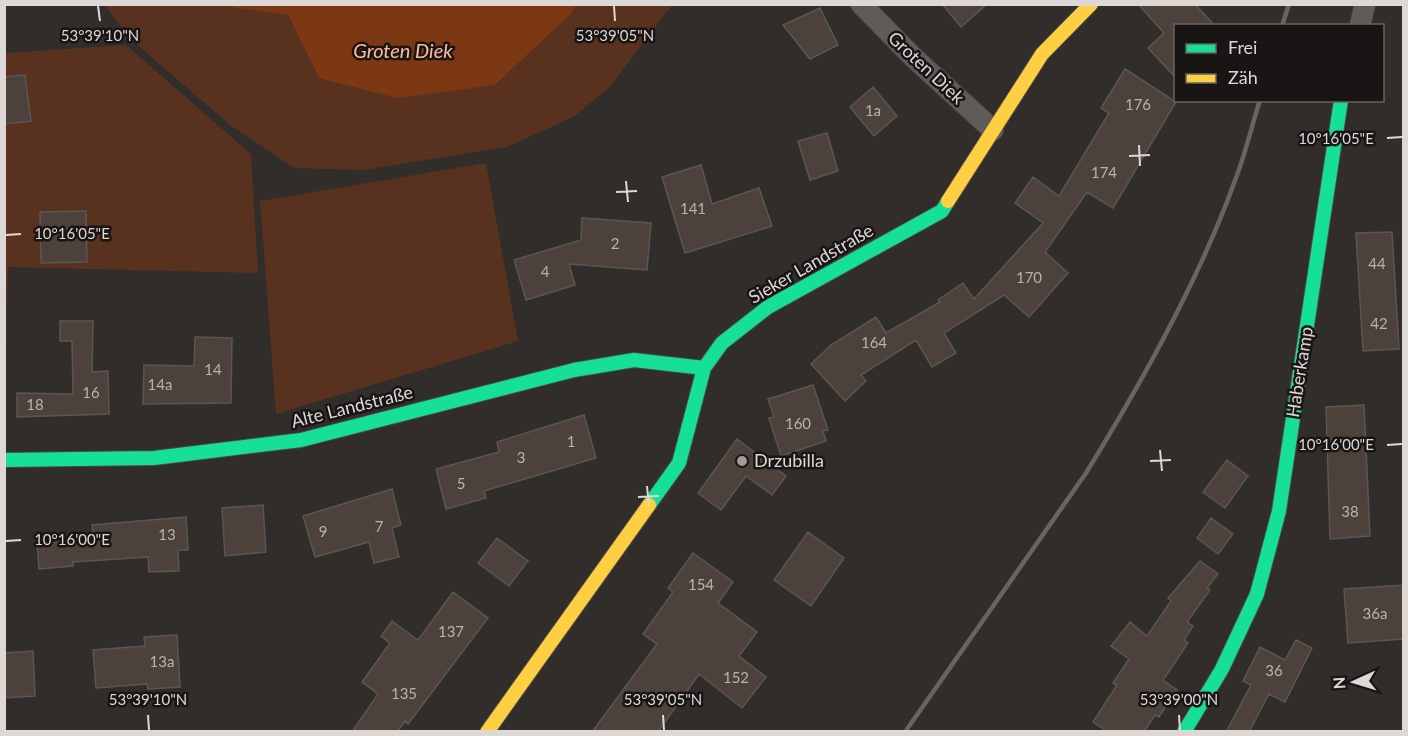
<svg xmlns="http://www.w3.org/2000/svg" width="1408" height="736" font-family="Lato,sans-serif">
  <style>
    .green { fill: #59321f }
    .water { fill: #7b3813 }
    .building { fill: #4d423b; stroke: #5a5654; stroke-width: 1.5 }
    .lines { fill: none; stroke-linecap: round; stroke-linejoin: round }
    .street-casing { stroke: #4c4847; stroke-width: 22 }
    .fast-casing { stroke: #4c4847; stroke-width: 16 }
    .slow-casing { stroke: #4c4847; stroke-width: 16 }
    .street { stroke: #5e5b59; stroke-width: 20 }
    .fast { stroke: #16e098; stroke-width: 14 }
    .slow { stroke: #ffcf43; stroke-width: 14 }
    .rail { stroke: #676462; stroke-width: 4.5 }
    .ticks { fill: none; stroke: #ddd8d6; stroke-width: 2 }
    .poi-dot { fill: #a19c9a; stroke: #191514; stroke-width: 2 }
    .labels { text-anchor: middle; stroke-width: 5; stroke-linejoin: round; paint-order: stroke }
    .number-label { font-size: 15px; fill: #b9b2af }
    .street-label { font-size: 18px; fill: #ddd8d6; stroke: #191514 }
    .poi-label { font-size: 18px; fill: #ddd8d6; stroke: #191514; text-anchor: start }
    .water-label { font-size: 20px; font-style: italic; fill: #fdbc9f; stroke: #191514 }
    .ticks-label { font-size: 15px; text-anchor: middle; fill: #ddd8d6; stroke: #191514; stroke-width: 5; stroke-linejoin: round; paint-order: stroke }
  </style>
  <rect width="100%" height="100%" fill="#312d2b"/>
  <path class="green" d="M104,5H216L288,15L319,78L495,85L571,14L576,5H672L609,88L573,117L507,147L363,170L294,168L230,125L134,42Z
    M126,45L251,154L258,273L8,267L5,406V53Z
    M486,163L518,341L276,414L260,201Z"/>
  <path class="water" d="M217,5H216H576L571,14L495,85L397,98L319,78L288,15Z"/>
  <path class="building" d="M942,4H987L961,27Z
    M1138,4H1195L1215,26H1176V78L1148,48L1164,33Z
    M820,8L838,45L810,59L783,25Z
    M1125,69L1176,102L1113,208L1087,192L1045,252L1068,273L1029,317L1004,295L944,333L956,353L932,367L916,340L861,375L866,381L845,401L811,364L831,345L876,317L886,333L940,302L938,300L963,283L974,299L1043,223L1015,203L1033,177L1059,196L1109,113L1101,108Z
    M25,75L31,121L4,124V77Z
    M873,87L897,116L874,136L850,107Z
    M827,133L838,171L810,180L798,141Z
    M701,165L712,204L759,188L772,226L685,253L662,177Z
    M86,211L87,262L41,263L40,212Z
    M582,218L651,223L647,270L569,264L575,285L526,300L514,260L581,240Z
    M1392,232L1399,349L1363,351L1356,233Z
    M60,321H93L92,372L108,371L109,414L17,417V393L73,394L72,341H60Z
    M195,337L232,338L231,403L143,404L144,365L194,366Z
    M813,385L828,430L823,431L826,441L781,456L769,418L774,417L768,399Z
    M1364,405L1370,536L1330,539L1326,407Z
    M584,415L596,458L484,491L486,498L446,509L436,469L499,452L497,442Z
    M737,439L786,476L772,495L746,476L721,510L698,493Z
    M1227,460L1248,476L1225,508L1203,492Z
    M392,489L401,525L392,528L399,557L374,563L369,542L315,557L303,516Z
    M263,505L266,552L225,556L222,508Z
    M186,517L188,550H178L179,571L149,572L148,557L73,562V566L39,569L37,544L93,539L92,525Z
    M1211,518L1233,534L1218,554L1197,538Z
    M808,532L844,558L811,606L774,580Z
    M497,538L528,561L509,586L478,563Z
    M693,553L733,582L718,603L757,632L739,656L766,677L742,708L699,674L658,732H592L657,644L643,634L673,592L668,588Z
    M1200,561L1218,574L1207,588L1210,590L1187,622L1193,626L1184,640L1188,643L1163,680L1177,690L1159,717L1155,715L1144,732H1108L1093,722L1117,685L1113,683L1129,659L1111,646L1130,622L1147,636L1171,601L1168,598Z
    M1404,585V639L1348,643L1344,589Z
    M453,592L488,618L408,724L405,721L397,732H352L378,694L362,682L390,643L381,636L392,621L418,640Z
    M177,635L180,687L148,689L147,684L96,688L93,650L145,646L144,637Z
    M1296,640L1312,648L1285,702L1269,694L1249,732H1226L1251,685L1243,681L1260,647L1285,660Z
    M33,651L35,696L4,698V653Z"/>
  <g class="lines">
    <g class="street-casing">
      <path id="street" d="M861,4L913,57L993,130
        M1360,26L1365,4"/>
    </g>
    <g class="fast-casing">
      <path id="fast" d="M4,460L154,458L301,440L574,370L634,360L704,368
        M649,505L679,463L704,368L722,343L768,307L942,211L948,201
        M1184,732L1222,669L1257,594L1279,511L1341,100"/>
    </g>
    <g class="slow-casing">
      <path id="slow" d="M948,201L1042,54L1091,4
        M487,732L649,505"/>
    </g>
    <use href="#street" class="street"/>
    <use href="#fast" class="fast"/>
    <use href="#slow" class="slow"/>
    <path class="rail" d="M1282,26L1289,4
      M905,732L1086,473C1141,384 1202,274 1237,175C1246,151 1252,125 1260,100"/>
  </g>
  <path class="ticks" d="M98,6L100,21M614,6L615,21M1387,138L1402,137M1139,145L1140,166M1129,156L1150,155M626,181L628,202M616,192L637,191M6,235L21,234M1387,445L1402,444M1160,450L1162,471M1150,461L1171,460M647,486L649,507M638,497L659,496M6,541L21,540M148,715L149,730M663,715L664,730M1179,715L1180,730"/>
  <circle class="poi-dot" cx="742" cy="461" r="6"/>
  <g class="labels">
    <g class="number-label">
      <text x="1138" y="110">176</text>
      <text x="873" y="116">1a</text>
      <text x="1104" y="178">174</text>
      <text x="693" y="214">141</text>
      <text x="615" y="249">2</text>
      <text x="1377" y="269">44</text>
      <text x="545" y="277">4</text>
      <text x="1029" y="283">170</text>
      <text x="1379" y="329">42</text>
      <text x="874" y="348">164</text>
      <text x="213" y="375">14</text>
      <text x="160" y="390">14a</text>
      <text x="91" y="398">16</text>
      <text x="35" y="410">18</text>
      <text x="798" y="429">160</text>
      <text x="571" y="447">1</text>
      <text x="521" y="463">3</text>
      <text x="461" y="489">5</text>
      <text x="1350" y="517">38</text>
      <text x="379" y="532">7</text>
      <text x="323" y="537">9</text>
      <text x="167" y="540">13</text>
      <text x="701" y="590">154</text>
      <text x="1375" y="619">36a</text>
      <text x="451" y="637">137</text>
      <text x="162" y="667">13a</text>
      <text x="1274" y="676">36</text>
      <text x="736" y="683">152</text>
      <text x="404" y="699">135</text>
    </g>
    <g class="street-label">
      <text transform="translate(926 68) rotate(43)" y="6">Groten Diek</text>
      <text transform="translate(811 264) rotate(-30)" y="6">Sieker Landstraße</text>
      <text transform="translate(1300 372) rotate(-81)" y="6">Haberkamp</text>
      <text transform="translate(352 407) rotate(-14)" y="6">Alte Landstraße</text>
    </g>
    <g class="poi-label">
      <text x="754" y="467">Drzubilla</text>
    </g>
    <g class="water-label">
      <text x="403" y="58">Groten Diek</text>
    </g>
  </g>
  <g class="ticks-label">
    <text x="100" y="41">53°39'10"N</text>
    <text x="615" y="41">53°39'05"N</text>
    <text x="1336" y="144">10°16'05"E</text>
    <text x="72" y="239">10°16'05"E</text>
    <text x="1336" y="450">10°16'00"E</text>
    <text x="72" y="545">10°16'00"E</text>
    <text x="148" y="705">53°39'10"N</text>
    <text x="663" y="705">53°39'05"N</text>
    <text x="1179" y="705">53°39'00"N</text>
  </g>
  <rect width="1408" height="736" fill="none" stroke="#ddd8d6" stroke-width="12"/>
  <rect x="1174" y="24" width="210" height="78" fill="#191514" stroke="#676362" stroke-width="1.5"/>
  <rect x="1186" y="44" width="30" height="9" fill="#16e098" stroke="#676362" stroke-width="1.5"/>
  <text x="1228" y="54" font-size="18" fill="#ddd8d6">Frei</text>
  <rect x="1186" y="74" width="30" height="9" fill="#ffcf43" stroke="#676362" stroke-width="1.5"/>
  <text x="1228" y="84" font-size="18" fill="#ddd8d6">Zäh</text>
  <g transform="translate(1354 682) rotate(266)" stroke="#191514" stroke-width="4.5" paint-order="stroke">
  <path d="M0-4.5L10 22L0 15L-10 22Z" fill="#ddd8d6"/>
  <text y="-9" font-size="16" font-weight="bold" text-anchor="middle" fill="#ddd8d6">N</text>
  </g>
</svg>
